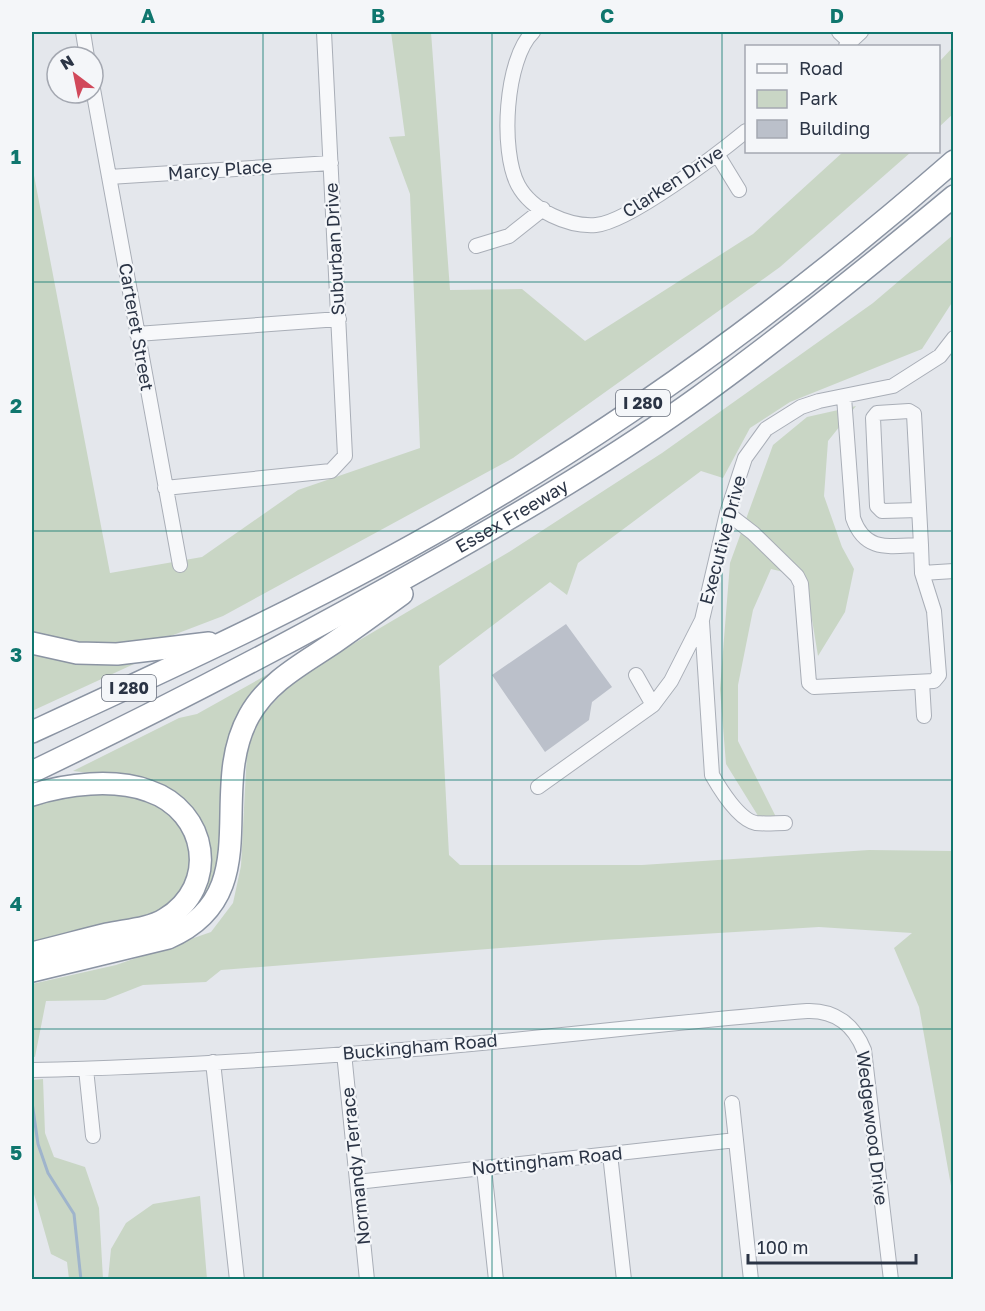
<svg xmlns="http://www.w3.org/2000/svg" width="985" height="1311" font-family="'Golos Text',sans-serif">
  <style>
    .green { fill: #c9d6c5 }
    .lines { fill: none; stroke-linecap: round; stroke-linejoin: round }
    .stream { stroke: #9fb4cc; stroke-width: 3 }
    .building { fill: #bbc0ca }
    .minor-casing { stroke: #a9aeb7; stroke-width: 16 }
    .highway-casing { stroke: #8b94a3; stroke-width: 24 }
    .minor { stroke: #f7f8fa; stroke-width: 14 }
    .highway { stroke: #fff; stroke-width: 21 }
    .grid { fill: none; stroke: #0f766e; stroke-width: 1.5; stroke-opacity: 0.55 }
    .labels { text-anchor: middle; stroke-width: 4.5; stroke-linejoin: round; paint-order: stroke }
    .shield { fill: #f4f6f9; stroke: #676e7b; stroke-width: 1.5 }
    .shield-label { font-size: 16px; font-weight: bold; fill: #2b3445 }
    .street-label { font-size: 18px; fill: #2b3445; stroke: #f4f6f9 }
    .neatline { fill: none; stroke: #0f766e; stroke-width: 2 }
    .grid-label { font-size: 20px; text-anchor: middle; font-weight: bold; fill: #0f766e }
  </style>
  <rect width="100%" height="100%" fill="#e4e7ec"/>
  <path class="green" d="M391,32H431L450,290L522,289L585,341L753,234L843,152H911L780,267L513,458L223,616L155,642L94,649L32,637V165L110,573L202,557L298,490L420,448L410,194L389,137L405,136Z
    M953,47V114L939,127V62Z
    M953,235V301L922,349L790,402L750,428L723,478L701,471L578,563L567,595L550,582L439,666L449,855L460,865H642L869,850L953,851V1197L919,1007L894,948L912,933L819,927L603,940L221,970L206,982L143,985L105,1000L46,1001L35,1057L32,1056V984L116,965L211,932L233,903L241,866L247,751L260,717L291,684L341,651L509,552L662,453L873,303Z
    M856,406L828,441L824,496L842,547L854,569L845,612L818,656L805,577L771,569L753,610L738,685V741L778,821L760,819L726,764L720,689L730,563L773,445L807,417Z
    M32,652L141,657L134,664L32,711Z
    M279,668L232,726L228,753L218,871L208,897H195L207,864L146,780L73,771L179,718L197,714Z
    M120,790L175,812L191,840L193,866L185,886L173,904L146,918L32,946V802Z
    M43,1079L45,1133L54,1157L85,1167L99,1208L103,1279H69L67,1262L51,1254L32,1187V1080Z
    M200,1196L207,1279H108L111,1249L126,1223L153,1204Z"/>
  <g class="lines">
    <path class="stream" d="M32,1102L38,1144L48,1173L74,1214L81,1280"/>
  </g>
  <path class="building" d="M566,624L612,687L592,702L589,720L545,752L492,675Z"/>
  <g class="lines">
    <g class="minor-casing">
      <path id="minor" d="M83,32L87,57
        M533,32C505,59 500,151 518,185C532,211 569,227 596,225C629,222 718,154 746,131
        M839,32L851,43
        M846,46L861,32
        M93,89L180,565
        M717,154L739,190
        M109,177L331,163
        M476,246L509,236L543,209
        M137,334L339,319
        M165,488L331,471L345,456L324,32
        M919,510L882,511L877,506L873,418L877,413L909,411L914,414L921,545
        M727,513L753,533L797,576L801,584L809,683L814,687L934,681L939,675L934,611L922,573L921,545C890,546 865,553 853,518L844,397
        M922,573L954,571
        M702,622L712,775C720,789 739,820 756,823C765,824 776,823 785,823
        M636,675L653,705
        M922,682L924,716
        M538,787L653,705L671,681L702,620L727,513L745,458L766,429L801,407L819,401L893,386L940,356L954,338
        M344,1053L367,1280
        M213,1062L237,1280
        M86,1069L93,1136
        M32,1070C168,1067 304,1058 440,1047C563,1036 685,1021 807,1011C835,1010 854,1025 864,1050L891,1280
        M732,1103L751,1280
        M610,1154L624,1280
        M484,1168L496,1280
        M357,1182L736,1140"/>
    </g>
    <g class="highway-casing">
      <g id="highway">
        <path d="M32,643L77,653L117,654L209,643"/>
        <path d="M32,732C184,662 337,592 481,506C650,407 806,290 954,161"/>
        <path id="s1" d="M32,772C167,707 300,638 430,564C522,512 614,458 700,396C787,333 871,265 954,196"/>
        <path d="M32,795C66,784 114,778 149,791C208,811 220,886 165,919C149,929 125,930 107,934C82,940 57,947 32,953"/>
        <path d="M32,971L168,938C269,894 206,793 249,716C268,681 304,663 335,642C358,626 380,610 402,594"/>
      </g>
    </g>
    <use href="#minor" class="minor"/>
    <use href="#highway" class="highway"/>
  </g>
  <path class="grid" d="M263,32V1280M492,32V1280M722,32V1280M32,282H954M32,531H954M32,780H954M32,1029H954"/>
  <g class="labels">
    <g class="shield">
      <rect x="616" y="390" width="54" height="26" rx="4.5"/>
      <rect x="102" y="675" width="54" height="26" rx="4.5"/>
    </g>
    <g class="shield-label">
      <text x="643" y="409">I 280</text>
      <text x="129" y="694">I 280</text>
    </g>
    <g class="street-label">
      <text transform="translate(220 170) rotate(-4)" y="6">Marcy Place</text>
      <text transform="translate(673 182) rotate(-33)" y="6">Clarken Drive</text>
      <text transform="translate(335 249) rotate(-93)" y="6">Suburban Drive</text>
      <text transform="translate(136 327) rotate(80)" y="6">Carteret Street</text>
      <text dy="6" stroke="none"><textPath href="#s1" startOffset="544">Essex Freeway</textPath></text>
      <text transform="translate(723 540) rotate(-75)" y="6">Executive Drive</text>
      <text transform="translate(420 1047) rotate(-5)" y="6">Buckingham Road</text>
      <text transform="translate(872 1128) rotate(83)" y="6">Wedgewood Drive</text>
      <text transform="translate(547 1161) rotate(-6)" y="6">Nottingham Road</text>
      <text transform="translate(356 1166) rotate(-96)" y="6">Normandy Terrace</text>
    </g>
  </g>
  <rect width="985" height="1311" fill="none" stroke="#f4f6f9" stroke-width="66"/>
  <rect x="745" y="45" width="195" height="108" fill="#f4f6f9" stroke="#a4a8b1" stroke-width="1.5"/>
  <rect x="757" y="64" width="30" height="9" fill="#f7f8fa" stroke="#a4a8b1" stroke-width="1.5"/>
  <text x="799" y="75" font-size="18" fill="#2b3445">Road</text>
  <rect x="757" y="90" width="30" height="18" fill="#c9d6c5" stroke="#a4a8b1" stroke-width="1.5"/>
  <text x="799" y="105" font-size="18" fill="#2b3445">Park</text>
  <rect x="757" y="120" width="30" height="18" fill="#bbc0ca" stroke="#a4a8b1" stroke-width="1.5"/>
  <text x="799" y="135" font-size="18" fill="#2b3445">Building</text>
  <g transform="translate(75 75) rotate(328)"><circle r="28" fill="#f4f6f9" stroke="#a4a8b1" stroke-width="1.5"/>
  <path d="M0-4.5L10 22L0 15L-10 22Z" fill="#d1495b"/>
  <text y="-9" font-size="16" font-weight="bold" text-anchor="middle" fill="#2b3445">N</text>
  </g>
  <path d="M748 1254v9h168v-9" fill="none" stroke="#2b3445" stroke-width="3"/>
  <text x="757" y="1254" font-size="18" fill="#2b3445" stroke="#f4f6f9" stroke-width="4.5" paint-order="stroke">100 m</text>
  <rect x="33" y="33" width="919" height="1245" class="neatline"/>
  <g class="grid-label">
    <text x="148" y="23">A</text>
    <text x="378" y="23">B</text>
    <text x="607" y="23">C</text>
    <text x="837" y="23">D</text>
    <text x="16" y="164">1</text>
    <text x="16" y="413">2</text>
    <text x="16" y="662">3</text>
    <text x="16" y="911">4</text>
    <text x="16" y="1160">5</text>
  </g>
</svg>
